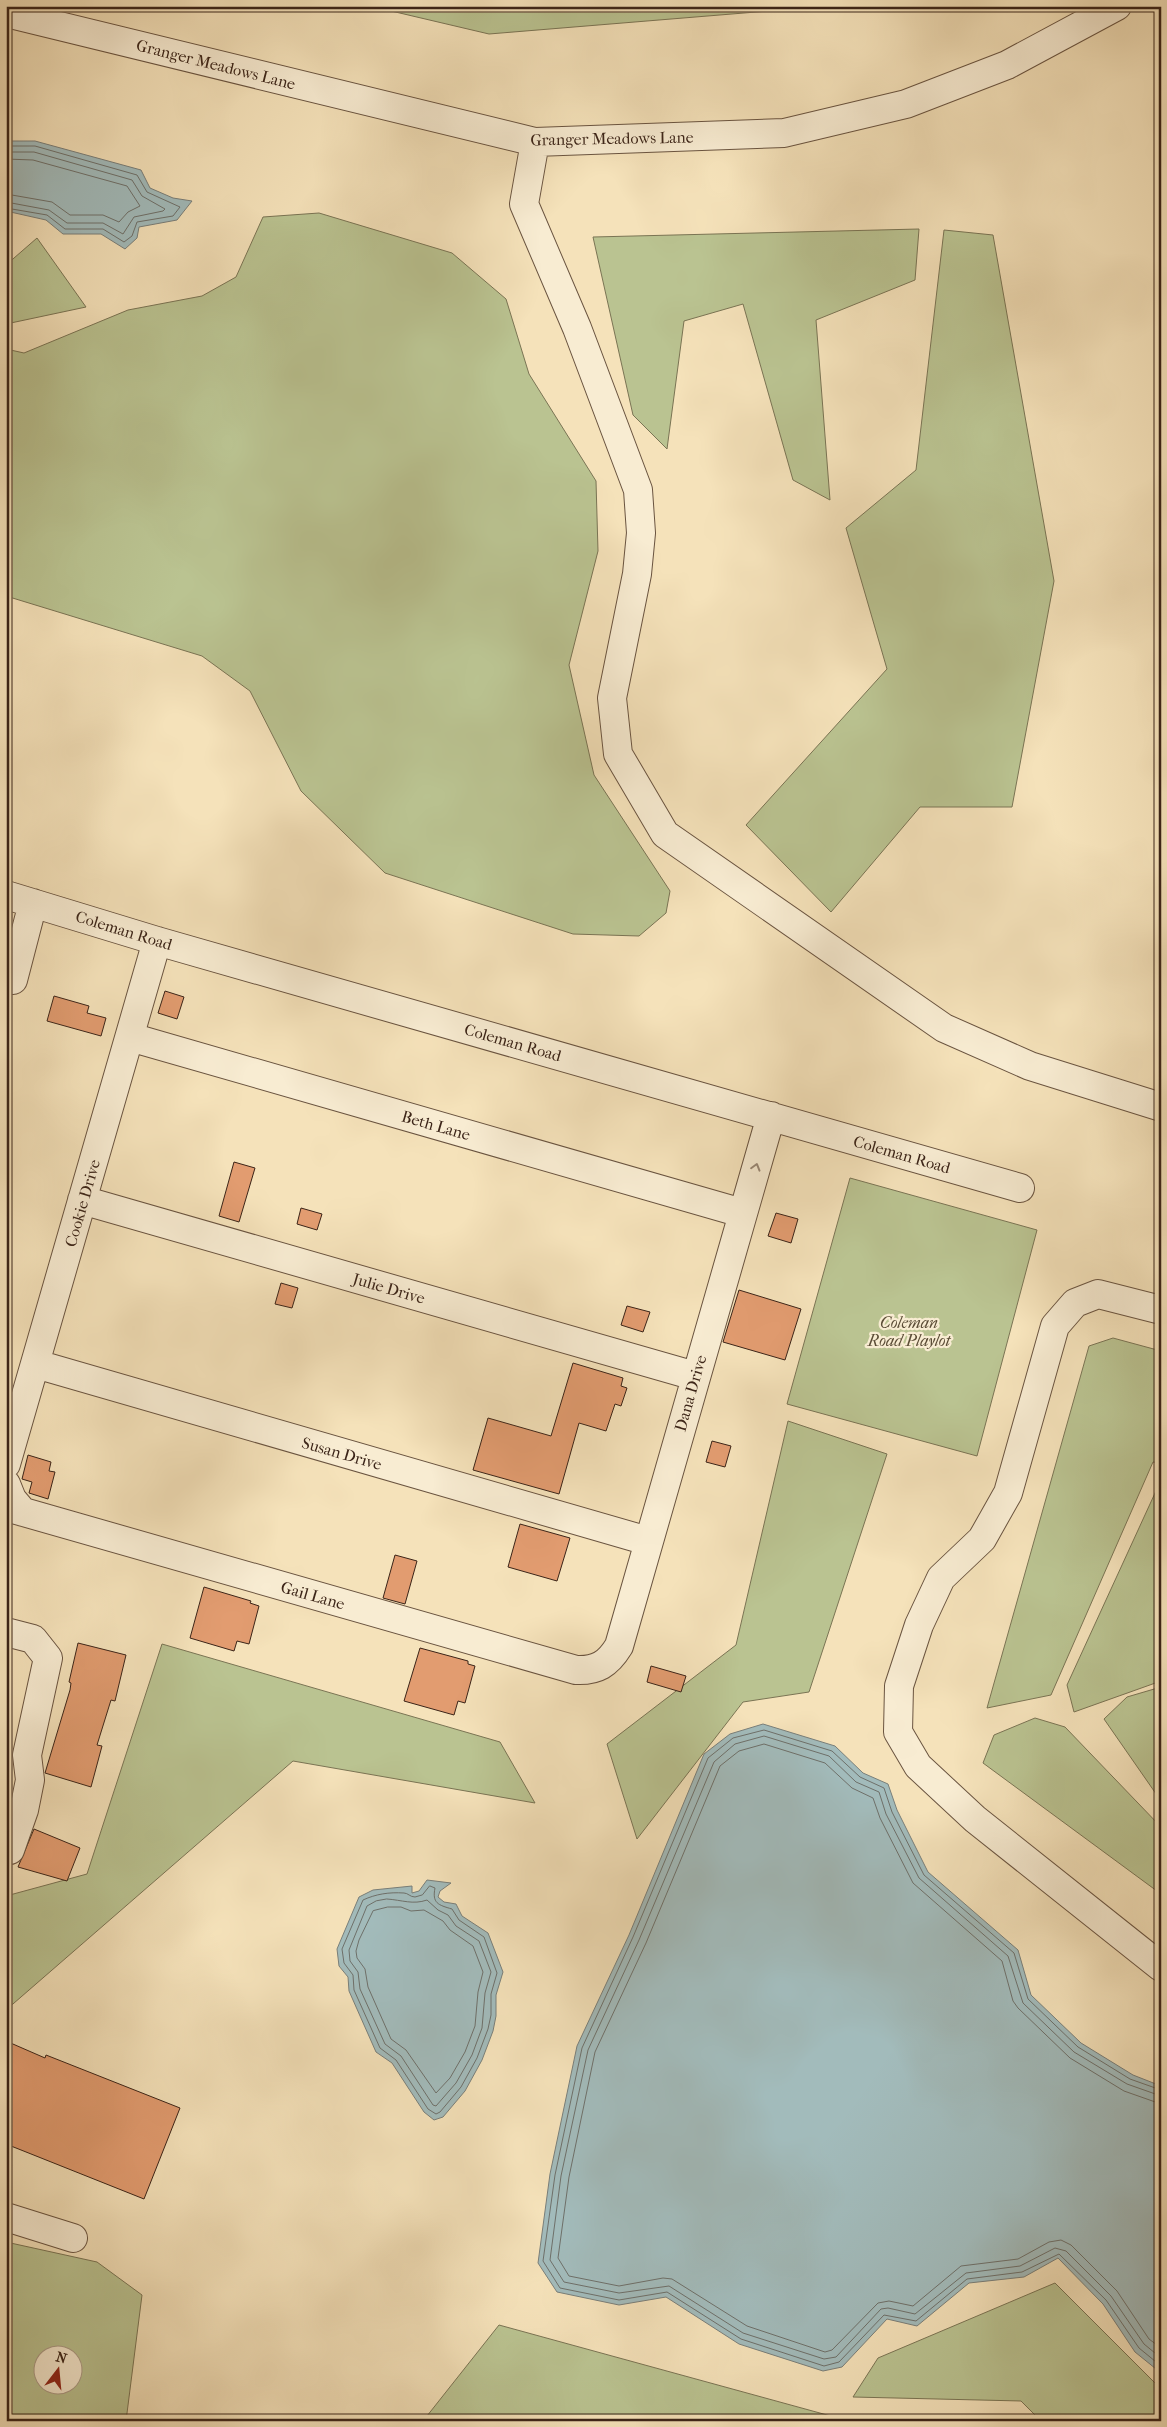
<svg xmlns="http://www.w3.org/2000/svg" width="1167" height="2427" font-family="'IM FELL French Canon',serif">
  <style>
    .green { fill: #bac391; stroke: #7a7454; fill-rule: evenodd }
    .water { fill: #a2bbbb; stroke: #797f7a }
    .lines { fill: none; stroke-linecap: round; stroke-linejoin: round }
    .shore { stroke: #6e706a; stroke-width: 1 }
    .building { fill: #e29c70; stroke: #3b2418 }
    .minor-casing { stroke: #6a5440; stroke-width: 30 }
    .minor { stroke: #f8ecd2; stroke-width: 28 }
    .oneway { stroke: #9a8875 }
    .labels { text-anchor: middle; stroke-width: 4.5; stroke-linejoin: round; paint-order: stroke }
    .street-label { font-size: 16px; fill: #3b2418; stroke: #f8ecd2 }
    .park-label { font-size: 16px; font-style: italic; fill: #5b4c36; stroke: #f8ecd2 }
  </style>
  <rect width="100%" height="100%" fill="#f5e2ba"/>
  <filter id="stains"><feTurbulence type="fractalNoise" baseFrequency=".004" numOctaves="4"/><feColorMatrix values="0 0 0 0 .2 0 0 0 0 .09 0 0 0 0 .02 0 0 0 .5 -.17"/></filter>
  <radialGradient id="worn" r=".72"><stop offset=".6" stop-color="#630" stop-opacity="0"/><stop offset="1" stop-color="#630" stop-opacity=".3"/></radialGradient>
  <path class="green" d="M370,6H829L489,34Z
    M319,213L452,253L506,299L529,374L596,481L598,551L569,665L594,775L670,891L666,913L639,936L573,934L385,873L301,791L250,691L202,656L6,596V349L24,353L128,310L202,296L236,277L263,217Z
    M919,229L915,280L816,320L830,500L793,480L743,304L684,321L667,449L633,415L593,237Z
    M944,230L993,235L1054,581L1012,807H920L831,912L746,825L887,669L846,528L916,470Z
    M37,238L86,307L6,324V265Z
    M850,1178L1037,1230L977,1456L787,1404Z
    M1113,1338L1161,1351V1463L1153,1462L1051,1695L987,1708L1089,1346Z
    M788,1421L887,1454L809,1692L743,1702L637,1839L607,1744L736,1645Z
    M1161,1480V1681L1074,1712L1067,1685Z
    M162,1644L500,1742L535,1803L293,1761L6,2010V1896L87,1874Z
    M1161,1687V1801L1104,1719L1127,1697Z
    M1035,1718L1065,1727L1161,1827V1894L983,1763L994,1735Z
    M6,2242L97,2262L142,2295L126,2421H6ZM42,2354H72V2384H42Z
    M1055,2283L1161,2389V2421H1041L1021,2401L853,2397L878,2358Z
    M499,2325L849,2421H423Z"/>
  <path class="water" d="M6,141H35L141,170L150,188L173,198L192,201L177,220L139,227L137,238L125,249L101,234H63L46,220L6,211Z
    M763,1724L835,1746L863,1773L888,1784L897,1810L928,1872L1018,1950L1031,1995L1081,2043L1133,2075L1161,2086V2373L1135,2352L1103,2304L1058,2258L1024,2277L969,2283L917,2326L887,2319L842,2367L823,2371L739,2344L666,2297L619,2305L557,2292L538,2263L550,2174L577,2046L629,1935L704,1754L730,1734Z
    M427,1880L451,1883L440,1891L438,1897L444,1902L456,1904L462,1916L488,1933L503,1972L496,1995V2016L493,2031L482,2060L465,2091L443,2117L434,2120L424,2112L392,2063L376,2052L349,1991L348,1977L339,1966L337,1949L359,1897L373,1890L412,1886V1893L419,1891Z"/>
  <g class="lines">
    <path class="shore" d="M6,146H35L137,175L147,192L180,207L173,216L137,222L132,236L124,242L103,229H65L47,215L6,208
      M6,152H34L132,180L142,196L165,209L163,211L134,217L123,234L103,223H67L49,210L6,202
      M6,159L33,160L127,186L140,206L128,212L119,222L103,215H70L52,202L6,194
      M430,1886L435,1888C432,1903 438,1905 452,1909L459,1920L484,1937L497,1973L491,1994V2015L488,2029L477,2058L461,2087L440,2112L436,2114L428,2109L396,2060L380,2048L354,1990L353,1975L344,1963L342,1949L363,1900C376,1894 389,1892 404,1893C408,1893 410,1897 415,1897L422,1895Z
      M387,1899C402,1900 413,1905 427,1900L438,1910L448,1915L456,1926L479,1941L491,1972L485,1993L482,2028L472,2055L456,2083L436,2106L433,2105L401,2056L385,2044L360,1989L358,1972L350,1961L349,1950L367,1906L376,1901Z
      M388,1907H401L411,1911L424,1910L443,1921L450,1930L473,1946L483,1972L478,1992L475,2026L465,2052L450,2078L436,2093L406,2050L391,2039L368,1987L365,1969L357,1958L356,1951L359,1940L373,1911Z
      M1161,2090L1130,2079L1078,2047L1028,1999L1014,1953L924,1875L892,1812L884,1788L860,1777L832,1751L764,1730L733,1738L708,1758L633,1937L582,2048L555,2175L543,2261L560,2288L619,2300L667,2292L741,2339L824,2366L839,2362L884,2315L916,2321L967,2279L1022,2272L1059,2254L1106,2300L1139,2348L1161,2366
      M1161,2096L1127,2084L1074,2052L1023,2003L1008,1956L919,1878L886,1814L879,1792L856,1782L829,1756L764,1736L735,1744L714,1762L639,1940L588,2050L561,2176L550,2260L564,2282L619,2293L669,2286L743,2333L824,2359L836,2357L881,2309L888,2308L915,2314L966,2273L1020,2266L1055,2248L1066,2251L1111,2296L1144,2344L1161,2358
      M1161,2104L1124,2091L1070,2058L1018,2008L1013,2001L1002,1961L913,1883L880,1818L873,1798L852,1788L825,1763L764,1744L739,1751L720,1766L646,1943L595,2052L569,2177L558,2258L569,2276L619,2286L663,2278L672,2279L747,2326L825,2352L832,2350L878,2303L889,2301L913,2306L961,2266L1018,2259L1049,2242L1061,2240L1071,2245L1117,2291L1149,2339L1161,2348"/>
  </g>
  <path class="building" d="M165,991L184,997L177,1019L158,1013Z
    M54,996L89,1006L87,1013L106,1018L101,1036L47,1021Z
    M234,1162L255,1168L239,1222L219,1216Z
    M301,1208L322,1214L317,1230L297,1224Z
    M776,1213L798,1219L791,1243L768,1236Z
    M281,1283L298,1288L292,1308L275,1304Z
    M739,1290L801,1309L785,1360L723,1342Z
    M627,1306L650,1312L643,1332L621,1325Z
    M573,1363L623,1378L621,1386L627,1388L621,1406L615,1404L606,1431L579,1423L559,1494L473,1470L488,1418L551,1436Z
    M712,1441L731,1446L725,1467L706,1462Z
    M28,1455L51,1462L49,1471L55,1472L48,1499L29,1493L32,1482L22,1479Z
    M520,1524L570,1538L557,1581L508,1567Z
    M395,1555L417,1561L405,1604L383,1598Z
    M204,1587L251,1601L250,1603L259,1606L249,1644L237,1641L234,1651L190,1638Z
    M78,1643L126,1655L115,1701L111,1700L97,1745L102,1746L91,1787L45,1773L70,1690L71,1683L69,1682Z
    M420,1648L468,1661V1664L475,1666L465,1703L458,1701L454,1715L404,1701Z
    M651,1666L686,1676L681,1692L647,1682Z
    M34,1829L80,1848L67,1881L18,1867Z
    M6,2041L45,2058L46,2055L180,2108L144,2199L6,2144Z"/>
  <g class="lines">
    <g class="minor-casing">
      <path id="minor" d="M6,13L535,142L784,133L906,104L1007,65L1117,6
        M535,142L524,204L577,328L638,490L641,533L637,574L612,698L618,754L665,834L944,1028L1030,1066L1161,1107
        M6,895L157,941L1020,1188
        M6,978L13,980L33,903
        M130,1037L742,1213
        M82,1200L695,1376
        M1161,1310L1098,1294L1075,1303L1055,1326L1008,1493L982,1539L941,1578L919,1625L899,1686L898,1732L918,1766L975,1819L1161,1967
        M36,1364L648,1541
        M6,1464L157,941
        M6,1484L12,1499L23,1512
        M6,1507L576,1670C597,1671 608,1664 619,1646L771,1116
        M6,1632L33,1639L48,1658L27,1755L30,1780L24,1810L10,1850
        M6,2217L73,2238"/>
    </g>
    <use href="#minor" class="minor"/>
  </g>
  <defs><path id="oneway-chevron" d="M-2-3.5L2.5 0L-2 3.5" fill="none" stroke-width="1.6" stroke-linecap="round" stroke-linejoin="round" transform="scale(1.25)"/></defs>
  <use class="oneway" href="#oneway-chevron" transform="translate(756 1167) rotate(-74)"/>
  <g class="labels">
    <g class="street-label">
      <text transform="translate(216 64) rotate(14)" y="6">Granger Meadows Lane</text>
      <text transform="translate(612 138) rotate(-1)" y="6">Granger Meadows Lane</text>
      <text transform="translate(124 930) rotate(17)" y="6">Coleman Road</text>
      <text transform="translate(513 1042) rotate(16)" y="6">Coleman Road</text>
      <text transform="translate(436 1125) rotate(16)" y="6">Beth Lane</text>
      <text transform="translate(902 1154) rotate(16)" y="6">Coleman Road</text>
      <text transform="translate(82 1203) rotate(-74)" y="6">Cookie Drive</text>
      <text transform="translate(389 1288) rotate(16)" y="6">Julie Drive</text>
      <text transform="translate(690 1393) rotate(-74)" y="6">Dana Drive</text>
      <text transform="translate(342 1453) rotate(16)" y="6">Susan Drive</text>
      <text transform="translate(313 1595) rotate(16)" y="6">Gail Lane</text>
    </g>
    <g class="park-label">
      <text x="909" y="1328">Coleman<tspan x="909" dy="18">Road Playlot</tspan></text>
    </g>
  </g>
  <rect width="1167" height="2427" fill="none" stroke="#f5e2ba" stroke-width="25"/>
  <rect x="8" y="8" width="1152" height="2412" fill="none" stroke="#3b2418" stroke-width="2.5"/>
  <rect x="12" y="12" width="1142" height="2402" fill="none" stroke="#3b2418"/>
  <g transform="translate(58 2370) rotate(16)"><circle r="24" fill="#f8ecd2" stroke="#ac9c88"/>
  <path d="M0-4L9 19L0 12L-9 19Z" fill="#8f2418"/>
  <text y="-8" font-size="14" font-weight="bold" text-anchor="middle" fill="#3b2418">N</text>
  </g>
  <rect width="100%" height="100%" filter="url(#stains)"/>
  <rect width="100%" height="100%" fill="url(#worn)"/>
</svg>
